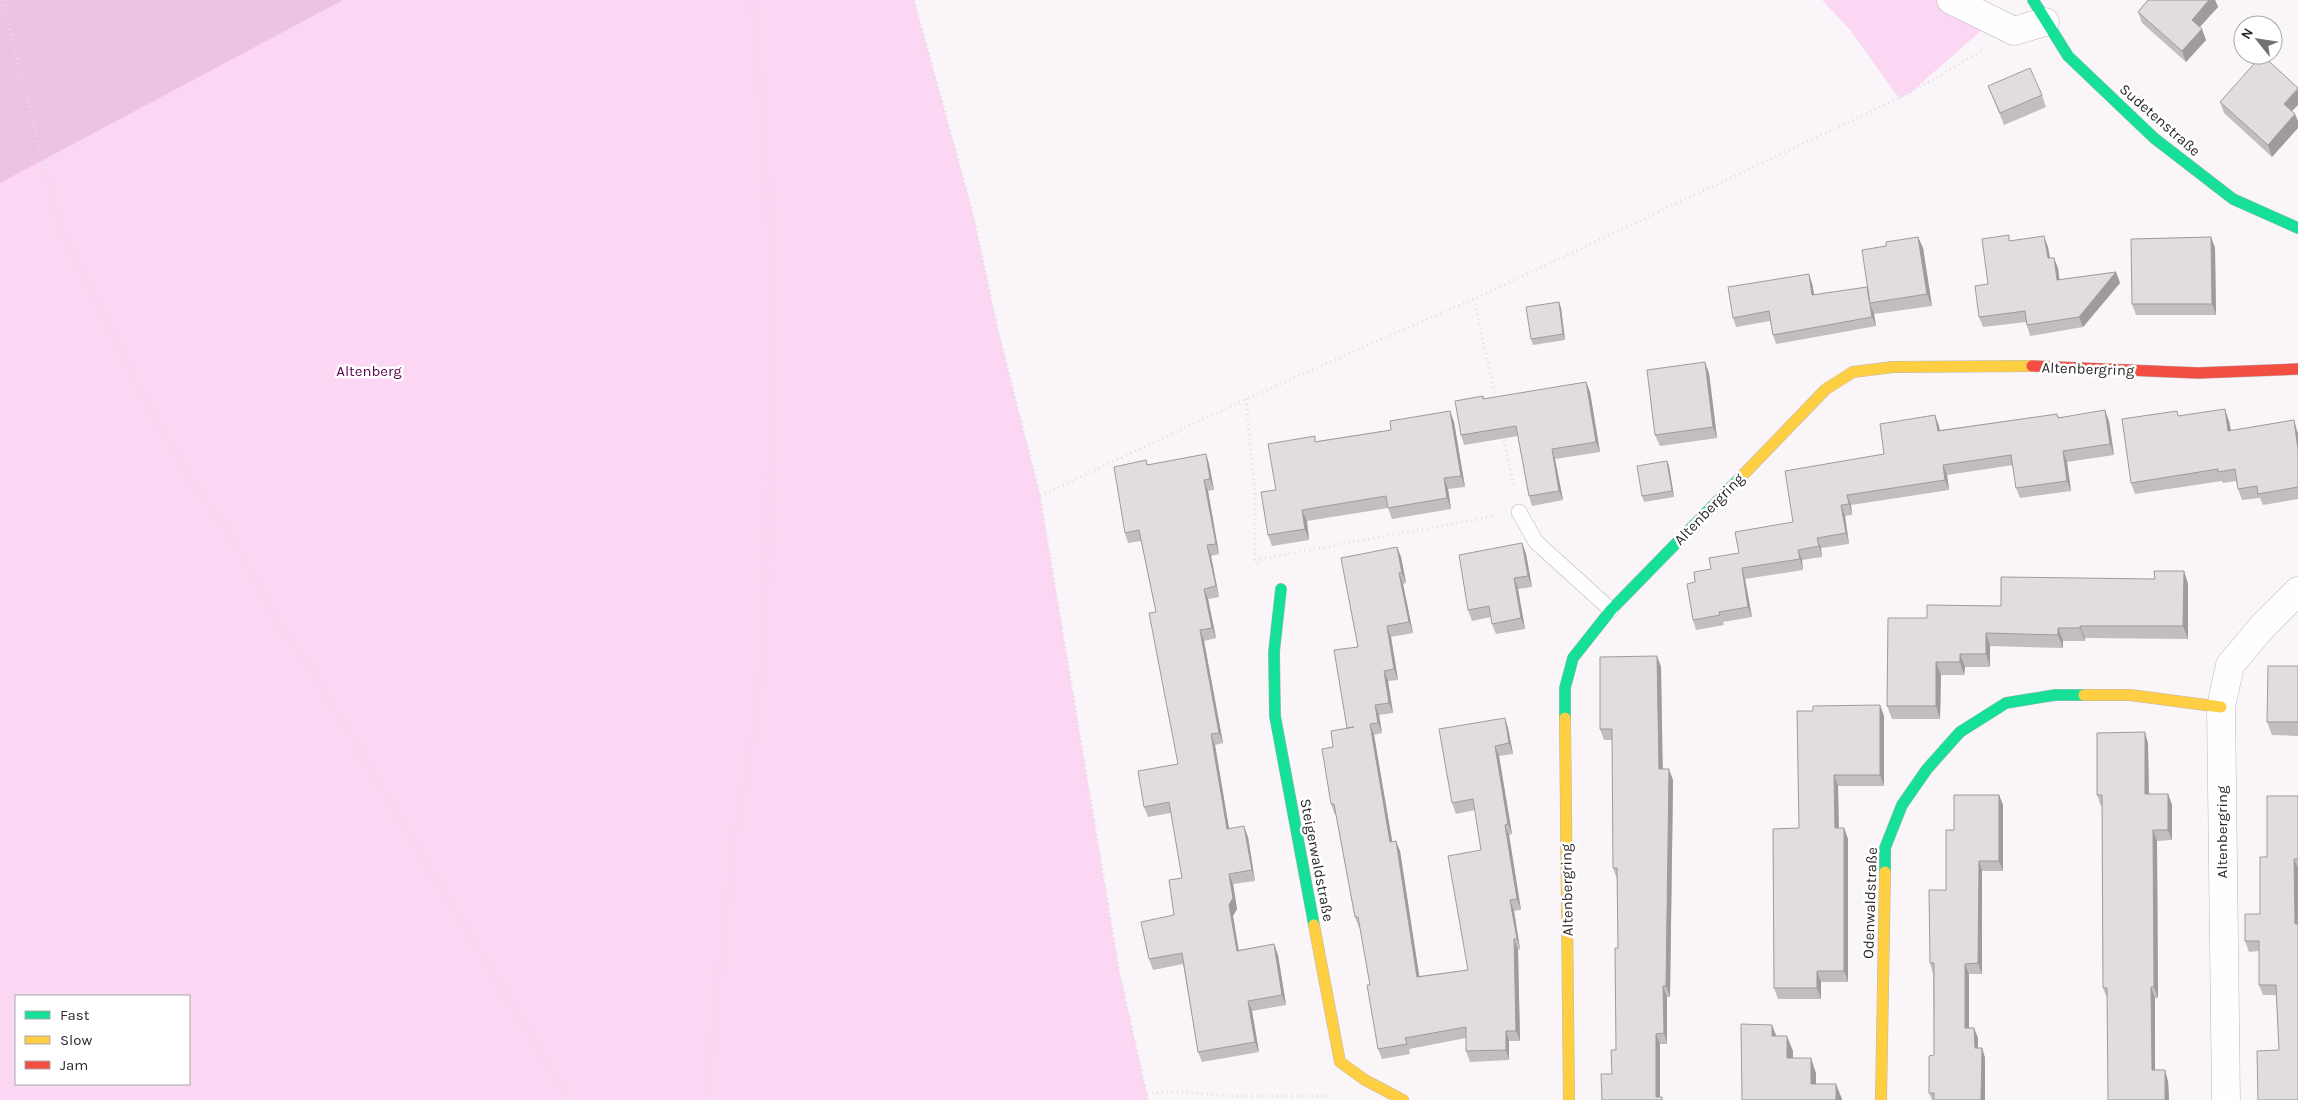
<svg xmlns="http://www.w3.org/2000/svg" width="2298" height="1100" font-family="Karla,sans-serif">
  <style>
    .green { fill: #fcd7f4; fill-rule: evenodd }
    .forest { fill: #edc2e4 }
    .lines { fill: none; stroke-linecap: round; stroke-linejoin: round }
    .lane-casing { stroke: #bbb7ba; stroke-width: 16 }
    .street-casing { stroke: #bbb7ba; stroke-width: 29 }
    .fast-casing { stroke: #bbb7ba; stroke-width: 12 }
    .slow-casing { stroke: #bbb7ba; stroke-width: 12 }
    .jam-casing { stroke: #bbb7ba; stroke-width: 12 }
    .path { stroke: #e0dee0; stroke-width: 3; stroke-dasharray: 1 4; stroke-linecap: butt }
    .lane { stroke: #fefefe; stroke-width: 15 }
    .street { stroke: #fefefe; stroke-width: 28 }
    .fast { stroke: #16e098; stroke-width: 11 }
    .slow { stroke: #ffcf43; stroke-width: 11 }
    .jam { stroke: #f24e42; stroke-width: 11 }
    .wall { fill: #c2bdc1 }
    .shaded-wall { fill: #9e9a9d }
    .building { fill: #e1dce0; stroke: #9e9a9d }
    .labels { text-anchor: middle; stroke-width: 5; stroke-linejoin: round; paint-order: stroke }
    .street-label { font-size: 15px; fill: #2b282a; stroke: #fff }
    .park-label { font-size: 15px; fill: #5a0050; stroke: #fff }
  </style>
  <rect width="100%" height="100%" fill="#faf5f9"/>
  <path class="green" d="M0,0H914L973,214L998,330L1040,496L1119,970L1148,1100H0ZM16,996H189V1084H16Z
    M1822,0H1951L1992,21L1910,93L1899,98L1851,31Z"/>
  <path class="forest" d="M0,0H343L0,183Z"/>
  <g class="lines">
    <g class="lane-casing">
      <path id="lane" d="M1519,512L1536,542L1611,610"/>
    </g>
    <g class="street-casing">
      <path id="street" d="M1951,0L2014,31L2045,22
        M2226,1100L2221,707L2230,665L2263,626L2298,591"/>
    </g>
    <g class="fast-casing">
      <path id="fast" d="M2033,0L2068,56L2154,138L2233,199L2298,228
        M1281,589L1274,652L1275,716L1314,925
        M1565,718V688L1573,658L1611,610L1741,477
        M1885,872V848L1902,805L1927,769L1960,732L2006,703L2055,695H2084"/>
    </g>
    <g class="slow-casing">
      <path id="slow" d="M1741,477L1826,389L1853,372L1893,367L2032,366
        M2084,695H2130L2221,707
        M1565,718L1569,1100
        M1314,925L1340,1062L1365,1080L1403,1100
        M1881,1100L1885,872"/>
    </g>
    <g class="jam-casing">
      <path id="jam" d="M2032,366L2198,373L2298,369"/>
    </g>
    <path class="path" d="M2,0L61,231L140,390L187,474L225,525L282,630L306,661L468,933L570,1100
      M914,0L973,214L998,330L1040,496L1119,970L1148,1100
      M1474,299L1496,400
      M1246,399L1255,491V560L1260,566
      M1503,435L1514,488
      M1040,496L1246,399L1474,299L1910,93L1983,50
      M1255,560L1495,516
      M1147,1094L1168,1091L1231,1096H1331
      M706,1100L734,839L757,717L767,589L772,297L767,177L757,39L751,0"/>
    <use href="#lane" class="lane"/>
    <use href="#street" class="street"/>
    <use href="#fast" class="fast"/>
    <use href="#slow" class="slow"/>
    <use href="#jam" class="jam"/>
  </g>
  <path class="wall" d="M2148,0H2215L2218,7L2200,27L2206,40L2186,62L2142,23L2138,12Z
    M1988,86L2042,95L2046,107L2004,125Z
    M2220,102L2292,111L2272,157L2224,113Z
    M1918,237L1923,248L1932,306L1874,314L1876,326L1776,344L1773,335L1770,321L1736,327L1733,318L1812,283L1814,295L1867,287L1886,246Z
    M2211,237L2215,248L2216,315H2136L2132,304Z
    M2011,241L2048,247L2050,258L2058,268L2059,280L2116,272L2120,283L2083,327L2030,336L2026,322L1983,327L1979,317Z
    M1559,302L1561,308L1565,340L1533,345L1531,339Z
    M1709,373L1717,438L1660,446L1655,435Z
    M1586,382L1590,392L1600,452L1555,459L1563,500L1532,506L1529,496L1518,436L1464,445L1461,435L1483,396L1484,399Z
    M1450,411L1454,422L1465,487L1448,489L1451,509L1392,519L1388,508L1307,521L1309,540L1272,546L1268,535L1276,490L1317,441L1391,430Z
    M2057,414L2059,417L2109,421L2114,455L2067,462L2071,491L2020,498L2016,488L2013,465L1947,475L1949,490L1851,505L1852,515L1845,516L1849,544L1821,548L1822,557L1802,560L1803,570L1745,579L1752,617L1723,622L1724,625L1696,630L1693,620L1695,582L1711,569L1793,522L1884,454L1939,426L1940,430Z
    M2179,416L2229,421L2231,431L2298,432V499L2263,505L2260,498L2242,500L2238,489L2236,481L2223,483L2222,481L2135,494L2131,483Z
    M1206,454L1209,464L1214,490L1208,491L1219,554L1211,556L1219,597L1208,599L1216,638L1204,641L1223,743L1215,745L1229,829L1248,837L1255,881L1233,884L1237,909L1233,916L1239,950L1274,944L1278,955L1286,1005L1252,1011L1259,1052L1202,1062L1198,1052L1183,964L1153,970L1149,959L1174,915L1182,878L1171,813L1148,817L1144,807L1178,764L1156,612L1141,541L1128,543L1125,533L1146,460L1148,465Z
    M1667,461L1669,466L1674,497L1644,502L1642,496Z
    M1522,543L1526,554L1532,587L1518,589L1525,629L1496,634L1492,624L1491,617L1472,621L1468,610Z
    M1397,547L1401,557L1406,583L1403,584L1413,633L1391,637L1398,680L1388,681L1393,713L1379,715L1382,733L1374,735L1392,841L1400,851L1419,976L1468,970L1481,850L1475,810L1456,814L1452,803L1505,718L1508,728L1513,754L1499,756L1512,834L1509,835L1521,910L1514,911L1520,949L1518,950L1520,1041H1509V1060L1470,1062L1466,1051V1038L1409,1049L1410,1054L1382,1059L1378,1049L1370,985L1360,927L1359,928L1355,917L1336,815H1335L1331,804L1333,747L1347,728L1358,647Z
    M2184,571L2188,584V639L2085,638V641H2063V648L1990,646V667H1965L1964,675H1941L1940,719H1892L1887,706L1927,618L2155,579Z
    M1657,656L1661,667L1662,769L1673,780L1670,997H1667V1044H1660V1097H1662L1663,1100H1602L1612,1074L1616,1050L1618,948L1617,879L1613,868V740H1604L1600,729Z
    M2298,666V736L2272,735L2267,722Z
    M1880,705L1884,716V786H1838L1839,828H1844L1848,839V982H1821V999H1778L1774,988L1799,828L1813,711Z
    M2148,743L2149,794H2168L2172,805V840L2157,841L2158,998H2155V1070L2168,1081L2169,1100L2107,998L2103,988L2102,806H2101L2097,795Z
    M1999,795L2003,805V871H1982V974H1969V1028H1974L1978,1038V1048H1982L1985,1058V1100H1932L1929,1093L1934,1055L1933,974L1930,963L1946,890L1954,830Z
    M2298,796V1100L2279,1050L2276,995H2263L2259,985V951L2249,952L2245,941L2260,914Z"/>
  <path class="shaded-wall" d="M2209,0H2215L2218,7L2196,31L2192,20Z
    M2202,29L2206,40L2186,62L2182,51Z
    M2298,89V105L2288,115L2284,104Z
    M2295,114L2298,121V128L2272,157L2268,145Z
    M2044,236L2048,247L2052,269L2048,258Z
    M1918,237L1923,248L1932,306L1927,294Z
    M2211,237L2215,248L2216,315L2212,304Z
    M2054,258L2058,268L2061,291L2057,280Z
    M2116,272L2120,283L2083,327L2079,317Z
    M1809,274L1812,283L1816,304L1812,295Z
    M1559,302L1561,308L1565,340L1563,334Z
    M1870,304L1874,314L1876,326L1872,317Z
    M1705,362L1709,373L1717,438L1713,427Z
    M1586,382L1590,392L1600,452L1596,442Z
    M2225,409L2229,421L2233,442L2228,431Z
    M2105,410L2109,421L2114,455L2110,444Z
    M1450,411L1454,422L1465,487L1461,476Z
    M1935,415L1939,426L1941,441L1938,431Z
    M2294,420L2298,434V450Z
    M1552,449L1555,459L1563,500L1559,491Z
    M2063,451L2067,462L2071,491L2067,481Z
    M1206,454L1209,464L1214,490L1210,479Z
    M1667,461L1669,466L1674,497L1672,491Z
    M1943,465L1947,475L1949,490L1945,480Z
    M1444,478L1448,489L1451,509L1447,498Z
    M1204,480L1208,491L1219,554L1216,544Z
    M1847,495L1851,505L1852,515L1849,504Z
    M1841,505L1845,516L1849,544L1846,533Z
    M1302,510L1307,521L1309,540L1305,529Z
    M1817,538L1821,548L1822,557L1819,546Z
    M1522,543L1526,554L1532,587L1528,576Z
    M1207,545L1211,556L1219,597L1216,586Z
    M1397,547L1401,557L1406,583L1402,573Z
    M1798,550L1802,560L1803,570L1800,559Z
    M1742,568L1745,579L1752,617L1748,607Z
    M2184,571L2188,584V639L2183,626Z
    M1399,573L1403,584L1413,633L1409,622Z
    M1514,578L1518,589L1525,629L1521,618Z
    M1204,589L1208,599L1216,638L1212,628Z
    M1387,626L1391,637L1398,680L1394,669Z
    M2080,626L2085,638V641L2080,628Z
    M2058,628L2063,641V648L2058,635Z
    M1200,630L1204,641L1223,743L1219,733Z
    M1986,633L1990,646V667L1986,654Z
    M1960,654L1965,667L1964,675L1960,662Z
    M1657,656L1661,667L1663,780L1659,769Z
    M1936,662L1941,675L1940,719L1936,706Z
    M1384,671L1388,681L1393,713L1389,703Z
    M1375,705L1379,715L1382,733L1378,723Z
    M1880,705L1884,716V786L1880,775Z
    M1505,718L1508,728L1513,754L1509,743Z
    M1370,724L1374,735L1394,852L1390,842Z
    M2145,732L2148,743L2149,805L2145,794Z
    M1211,734L1215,745L1231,840L1227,829Z
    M1495,746L1499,756L1512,834L1508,824Z
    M1669,769L1673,780L1670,997L1666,986Z
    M1834,775L1838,786L1839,839L1835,828Z
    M2168,794L2172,805V840L2168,830Z
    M1999,795L2003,805V871L1999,861Z
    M1505,825L1509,835L1521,910L1517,899Z
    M1244,826L1248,837L1255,881L1252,870Z
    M1844,828L1848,839V982L1844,971Z
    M2153,830L2157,841L2158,998L2154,987Z
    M1396,841L1400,851L1421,987L1417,977Z
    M2294,859L2298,868V931L2295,924Z
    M1979,861L1982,871V974L1978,963Z
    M1229,874L1233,884L1237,909L1233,916L1240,961L1237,951L1229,905Z
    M1510,900L1514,911L1520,949L1517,939Z
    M1514,939L1518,950L1520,1041L1516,1031Z
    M1274,944L1278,955L1286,1005L1282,995Z
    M1965,964L1969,974V1038L1965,1028Z
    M1817,971L1821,982V999L1817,988Z
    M1663,986L1667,997V1044L1664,1033Z
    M2151,987L2155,998V1081L2152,1070Z
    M1248,1001L1252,1011L1259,1052L1255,1042Z
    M1772,1025L1778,1040L1772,1036Z
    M1974,1028L1978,1038V1058L1975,1048Z
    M1506,1031L1509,1041V1060L1506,1050Z
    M1656,1034L1660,1044V1100L1656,1097Z
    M1787,1036L1793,1051V1073L1787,1058Z
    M1982,1048L1985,1058V1100H1981Z
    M1811,1058L1816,1073V1099L1811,1084Z
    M2165,1070L2168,1081L2169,1100H2165Z
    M1836,1084L1842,1099V1100H1836Z"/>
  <path class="building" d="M2148,0H2209L2192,20L2202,29L2182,51L2138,12Z
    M2262,55L2298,88L2284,104L2295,114L2268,145L2220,102Z
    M2030,68L2042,95L2000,113L1988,86Z
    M2009,235V241L2044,236L2048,258H2054L2057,280L2116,272L2079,317L2027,325L2025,311L1979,317L1975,286L1988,284L1982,239Z
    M1918,237L1927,294L1870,303L1862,250L1886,246V242Z
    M2211,237L2212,304H2132L2131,239Z
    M1809,274L1812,295L1867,287L1872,317L1773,335L1769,311L1733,318L1728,287Z
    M1559,302L1563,334L1531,339L1526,307Z
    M1705,362L1713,427L1655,435L1647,370Z
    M1586,382L1596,442L1552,449L1559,491L1529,496L1516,426L1461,435L1455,401L1483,396V399Z
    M2225,409L2228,431L2294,420L2298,450V487L2258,494L2257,486L2238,489L2235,469L2218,472V469L2131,483L2122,419L2177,411L2178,416Z
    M2105,410L2110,444L2063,451L2067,481L2016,488L2011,455L1943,465L1945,480L1847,495L1849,504L1841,505L1846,533L1817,538L1819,546L1798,550L1800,559L1742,568L1748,607L1719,612L1720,615L1693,620L1687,584L1695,582L1694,572L1711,569L1709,558L1739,553L1735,532L1793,522L1785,471L1884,454L1880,424L1935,415L1938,431L2057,414L2058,418Z
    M1450,411L1461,476L1444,478L1447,498L1388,508L1386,496L1302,510L1305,529L1268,535L1261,492L1276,490L1268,444L1315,436V442L1391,430L1390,421Z
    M1206,454L1210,479L1204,480L1216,544L1207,545L1216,586L1204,589L1212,628L1200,630L1219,733L1211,734L1227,829L1244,826L1252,870L1229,874L1233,898L1229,905L1237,951L1274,944L1282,995L1248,1001L1255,1042L1198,1052L1182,953L1149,959L1141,922L1174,915L1169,880L1182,878L1169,802L1144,807L1138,771L1178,764L1149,613L1156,612L1139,530L1125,533L1114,467L1146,460L1147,465Z
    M1667,461L1672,491L1642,496L1637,466Z
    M1522,543L1528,576L1514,578L1521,618L1492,624L1489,606L1468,610L1459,555Z
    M1397,547L1402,573H1399L1409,622L1387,626L1394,669L1384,671L1389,703L1375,705L1378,723L1370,724L1390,842L1396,841L1417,977L1468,970L1448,856L1481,850L1473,799L1452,803L1439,729L1505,718L1509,743L1495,746L1508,824L1505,825L1517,899L1510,900L1517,939H1514L1516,1031H1506V1050L1466,1051V1027L1405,1038L1407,1044L1378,1049L1367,985H1370L1358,917H1355L1334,804H1331L1322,749L1333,747L1331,731L1354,727L1347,728L1334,650L1358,647L1341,558Z
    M2154,571H2184L2183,626H2080V628H2058V635L1986,633V654H1960V662H1936V706H1887L1888,618H1927V605L2001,606V577L2155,579Z
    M1657,656L1659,769H1669L1666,986H1663L1664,1033L1656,1034V1097H1662V1100H1602L1601,1074H1612L1611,1050H1616L1615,948H1618L1617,868H1613L1612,729H1600V657Z
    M2268,666H2298V722H2267Z
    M1880,705V775H1834L1835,828H1844V971H1817V988H1774L1773,829L1799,828L1797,711H1813V706Z
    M2145,732V794H2168V830H2153L2154,987H2151L2152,1070H2165V1100H2108L2107,988H2103L2102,795H2097V733Z
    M1954,795H1999V861H1979L1978,963L1965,964V1028H1974L1975,1048H1982L1981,1100H1934V1093H1929V1056L1934,1055V963H1930L1929,890H1946V830H1954Z
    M2267,796H2298V859H2294L2295,924H2298V1100H2258L2257,1051L2279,1050L2276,985H2259V941H2245V914H2260V857H2267Z
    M1741,1024L1772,1025V1036H1787V1058H1811V1084H1836V1100H1742Z"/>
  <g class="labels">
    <g class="street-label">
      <text transform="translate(2160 120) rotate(41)" y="5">Sudetenstraße</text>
      <text transform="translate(2088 369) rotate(2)" y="5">Altenbergring</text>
      <text transform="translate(1709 509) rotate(-46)" y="5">Altenbergring</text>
      <text transform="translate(2222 832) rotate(-90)" y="5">Altenbergring</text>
      <text transform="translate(1317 860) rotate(79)" y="5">Steigerwaldstraße</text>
      <text transform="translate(1567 890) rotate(-91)" y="5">Altenbergring</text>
      <text transform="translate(1870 903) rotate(-88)" y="5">Odenwaldstraße</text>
    </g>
    <g class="park-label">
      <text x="369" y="376">Altenberg</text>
    </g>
  </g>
  <rect x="15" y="995" width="175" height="90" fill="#ffffff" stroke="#aaa9aa"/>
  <rect x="25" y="1011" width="25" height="8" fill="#16e098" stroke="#aaa9aa"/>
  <text x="60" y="1020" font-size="15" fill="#2b282a">Fast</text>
  <rect x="25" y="1036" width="25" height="8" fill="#ffcf43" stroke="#aaa9aa"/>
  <text x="60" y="1045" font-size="15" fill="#2b282a">Slow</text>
  <rect x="25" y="1061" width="25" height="8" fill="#f24e42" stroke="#aaa9aa"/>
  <text x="60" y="1070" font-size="15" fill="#2b282a">Jam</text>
  <g transform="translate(2258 40) rotate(300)"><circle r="24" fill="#ffffff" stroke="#aaa9aa"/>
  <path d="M0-4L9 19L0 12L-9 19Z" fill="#737072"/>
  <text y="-8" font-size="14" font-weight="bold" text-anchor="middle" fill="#2b282a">N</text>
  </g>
</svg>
